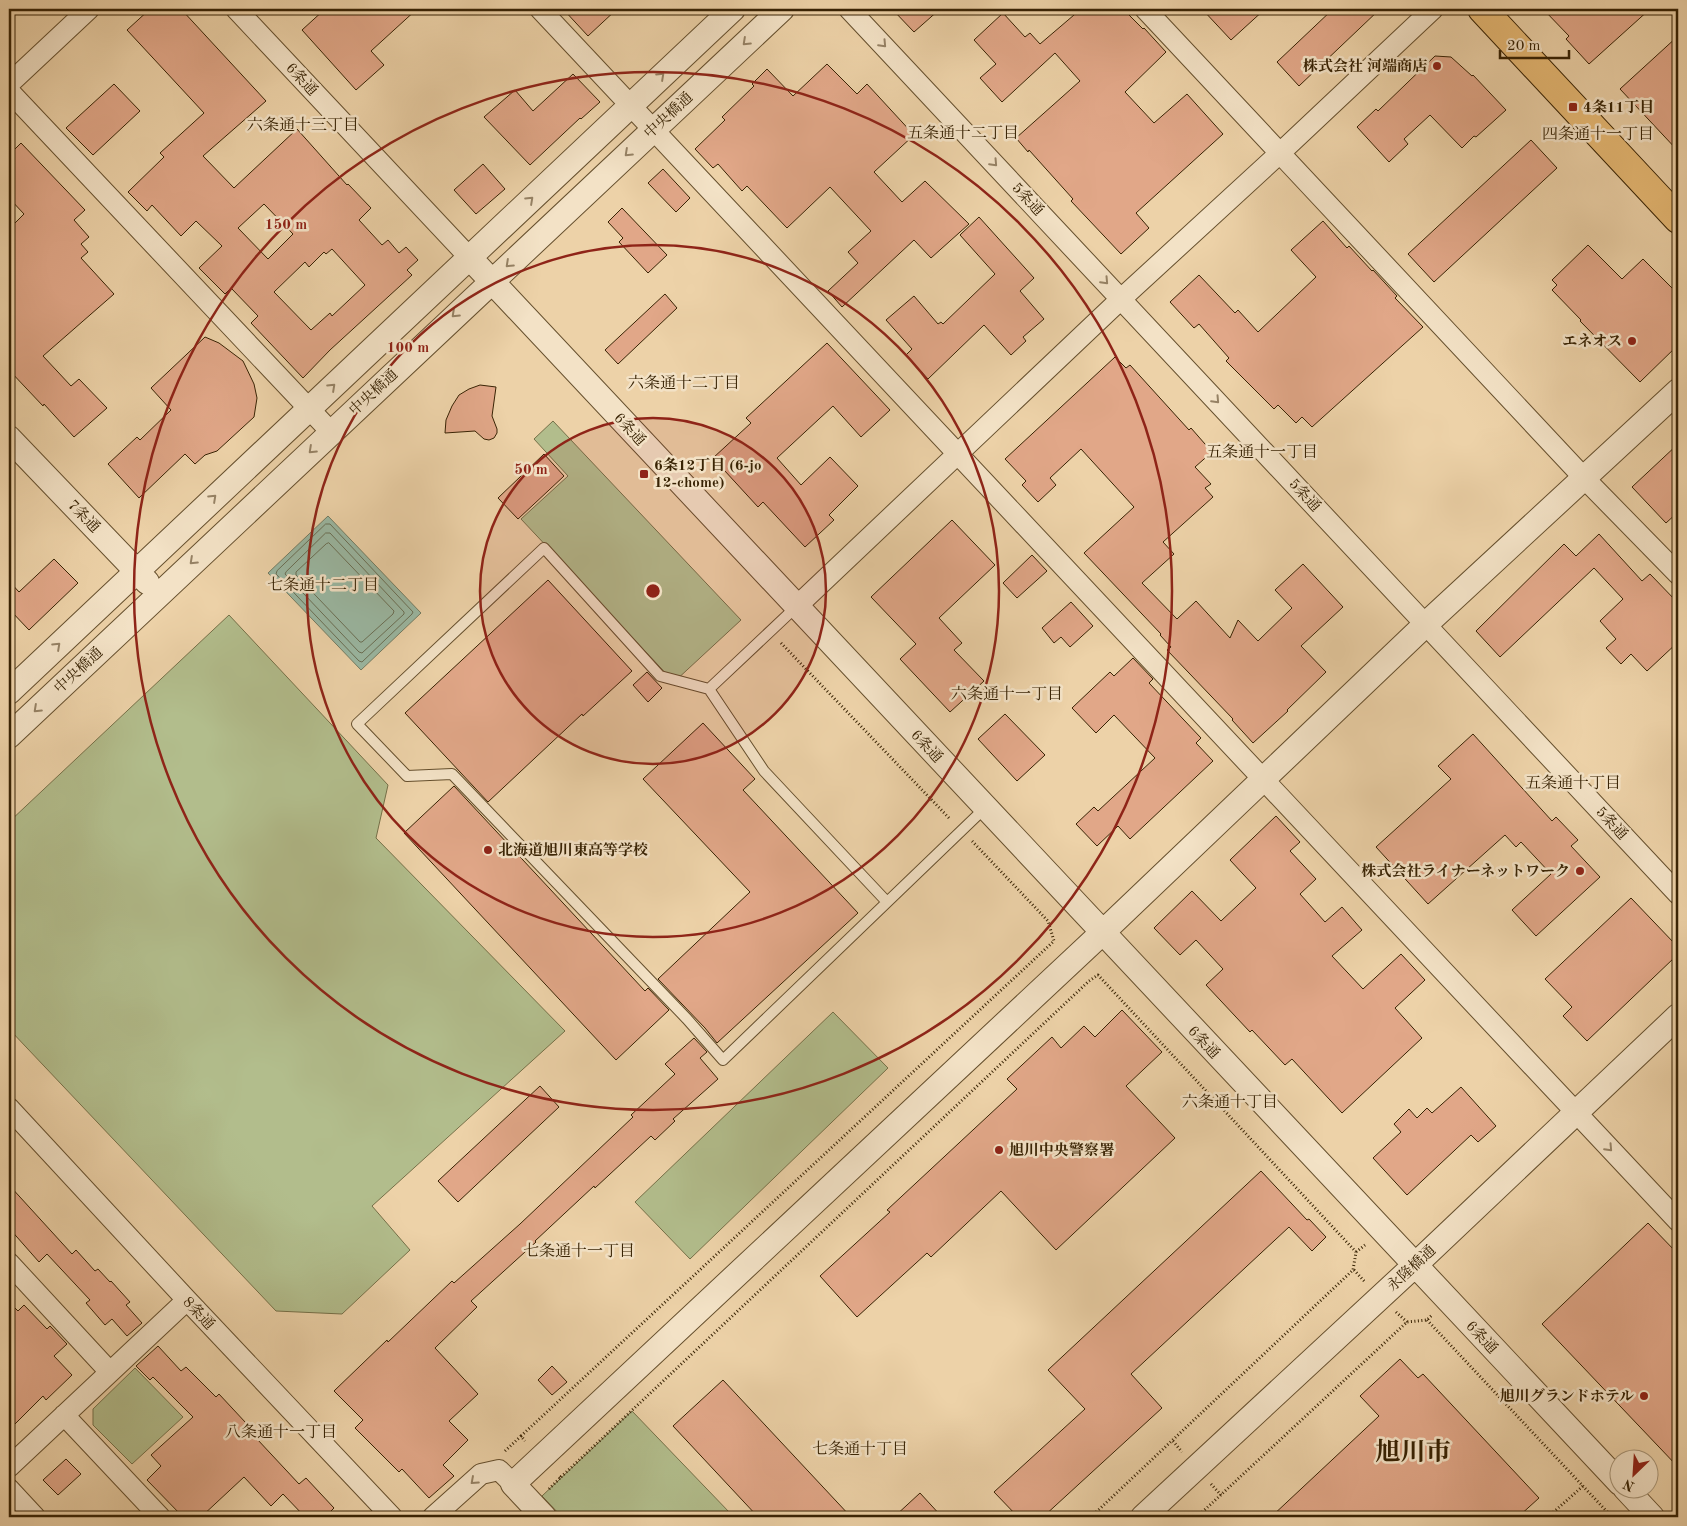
<svg xmlns="http://www.w3.org/2000/svg" width="1687" height="1526" font-family="'Old Standard TT','Noto Serif JP',serif">
  <style>
    .green { fill: #b2bd8c; stroke: #757048 }
    .water { fill: #9ab8a3; stroke: #737c63 }
    .lines { fill: none; stroke-linecap: round; stroke-linejoin: round }
    .shore { stroke: #696e54; stroke-width: 1 }
    .building { fill: #e1a788; stroke: #382304; fill-rule: evenodd }
    .service-casing { stroke: #654f2d; stroke-width: 12 }
    .minor-casing { stroke: #654f2d; stroke-width: 22 }
    .tertiary-casing { stroke: #654f2d; stroke-width: 26 }
    .trunk-casing { stroke: #382304; stroke-width: 30 }
    .path { stroke: #382304; stroke-width: 3; stroke-dasharray: 1 2.5; stroke-linecap: butt }
    .service { stroke: #f3e2c6; stroke-width: 10 }
    .minor { stroke: #f3e2c6; stroke-width: 20 }
    .tertiary { stroke: #f3e2c6; stroke-width: 24 }
    .trunk { stroke: #e6b974; stroke-width: 28 }
    .oneway { stroke: #968265 }
    .ring { fill: none; stroke: #8f2418; stroke-width: 2.5 }
    .poi-dot { fill: #8f2418; stroke: #f3e2c6; stroke-width: 2 }
    .labels { text-anchor: middle; stroke-width: 5; stroke-linejoin: round; paint-order: stroke }
    .poi-label { font-size: 15px; font-weight: bold; fill: #382304; stroke: #f3e2c6; text-anchor: end }
    .street-label { font-size: 15px; fill: #382304; stroke: #f3e2c6 }
    .neighbourhood-label { font-size: 16px; fill: #382304; stroke: #f3e2c6 }
    .town-label { font-size: 25px; font-weight: bold; fill: #382304; stroke: #f3e2c6 }
    .centre { fill: #8f2418; stroke: #f3e2c6; stroke-width: 2.5 }
    .ring-label { font-size: 15px; text-anchor: middle; font-weight: bold; fill: #8f2418; stroke: #f3e2c6; stroke-width: 5; stroke-linejoin: round; paint-order: stroke }
  </style>
  <rect width="100%" height="100%" fill="#edd2a8"/>
  <filter id="stains"><feTurbulence type="fractalNoise" baseFrequency=".004" numOctaves="4"/><feColorMatrix values="0 0 0 0 .2 0 0 0 0 .09 0 0 0 0 .02 0 0 0 .5 -.17"/></filter>
  <radialGradient id="worn" r=".72"><stop offset=".6" stop-color="#630" stop-opacity="0"/><stop offset="1" stop-color="#630" stop-opacity=".3"/></radialGradient>
  <path class="green" d="M553,421L741,620L674,682L521,519L568,476L534,439Z
    M229,615L388,785L376,838L565,1031L372,1206L410,1250L342,1314L276,1311L9,1029V822Z
    M833,1012L888,1068L690,1259L635,1202Z
    M135,1368L183,1417L132,1464L93,1425V1409Z
    M632,1411L730,1513L725,1517H562L542,1496Z"/>
  <path class="water" d="M328,516L421,613L361,670L268,573Z"/>
  <g class="lines">
    <path class="shore" d="M326,524H330L413,612L412,614L362,662L359,661L276,574L277,571Z
      M326,533H330L404,612V614L362,653L359,652L285,574L286,572Z
      M329,543L394,611L393,614L362,642H360L296,575V572L326,544Z"/>
  </g>
  <path class="building" d="M150,9H181L266,101L203,156L234,188L297,129L347,185L348,184L371,208L359,220L382,245L388,240L399,253L406,247L418,260L407,270L412,275L330,350L303,378L251,323L258,316L231,288L225,294L199,268L222,246L196,221L181,236L152,205L147,211L128,192L164,157L160,153L204,113L127,30ZM264,204L293,234L268,259L238,228ZM332,249L365,285L332,316L330,313L311,330L274,292L305,262L309,267L324,252L326,254Z
    M325,9H417L371,51L384,65L356,90L302,30Z
    M563,9H617L588,36Z
    M892,9H940L914,32Z
    M1081,9H1123L1143,29L1144,28L1166,52L1125,92L1154,123L1187,94L1223,134L1136,213L1149,228L1121,254L1071,201L1073,199L1029,150L1028,152L1016,138L1080,81L1055,53L1002,102L980,78L996,64L974,40L1003,13L1025,37L1030,33L1040,44Z
    M1202,9H1265L1231,40Z
    M1333,9H1380L1299,86L1277,62Z
    M1543,9H1650L1589,64L1566,39L1569,36Z
    M1678,36V151L1620,89Z
    M1435,56L1451,57L1472,76L1473,75L1506,110L1476,137L1474,136L1462,148L1430,115L1404,139L1408,144L1389,162L1357,127L1376,109L1378,111Z
    M827,64L857,94L867,84L914,135L874,172L902,202L925,181L969,224L931,258L914,240L842,307L828,291L858,263L848,252L871,231L830,187L787,228L747,186L742,191L718,164L713,168L695,149L725,120L722,117L754,86L752,84L767,69L793,96Z
    M573,74L600,102L581,119L580,118L530,165L484,117L515,90L533,111Z
    M114,84L140,111L93,155L66,128Z
    M1531,140L1557,168L1434,282L1408,254Z
    M21,143L85,210L74,220L89,237L81,244L88,252L81,258L114,294L43,356L71,386L79,379L107,408L74,437L44,404L43,406L9,370V229L24,214L9,198V155Z
    M483,164L505,189L476,214L454,190Z
    M663,169L690,198L676,212L648,183Z
    M622,208L667,255L648,273L619,242L623,238L608,222Z
    M979,217L1034,278L1020,291L1044,319L1023,337L1026,341L1011,355L984,325L928,379L906,355L912,349L886,320L914,296L938,324L941,322L943,324L995,274L960,235Z
    M1323,221L1347,248L1349,246L1372,271L1373,270L1397,296L1395,298L1423,327L1312,427L1302,417L1296,423L1278,405L1274,409L1226,361L1229,358L1199,324L1194,328L1170,302L1199,275L1235,313L1238,310L1258,332L1316,277L1291,250Z
    M1588,245L1622,279L1643,259L1678,294V345L1640,382L1580,321L1581,320L1552,290L1557,285L1552,280Z
    M665,294L677,308L618,364L605,350Z
    M205,337L219,343L243,361L254,384L257,398L254,417L217,451L205,455L195,464L185,454L139,498L108,464L137,437L140,440L171,410L151,388Z
    M827,343L890,410L861,437L833,406L777,458L801,485L830,457L858,486L829,515L834,520L805,547L763,502L758,507L713,458L751,423L746,418Z
    M1115,357L1126,368L1130,365L1189,430L1191,428L1212,452L1195,467L1211,484L1205,488L1213,497L1163,542L1174,554L1142,583L1177,619L1196,601L1230,638L1238,620L1258,641L1292,608L1275,590L1303,564L1343,607L1301,646L1326,672L1287,710L1288,711L1253,743L1232,720L1233,719L1167,650L1171,647L1160,635L1161,634L1084,553L1134,507L1081,449L1050,478L1056,485L1038,502L1022,485L1026,481L1005,459Z
    M480,385L496,387L492,416L497,429V433L494,438L489,440L484,439L475,431L445,433L446,420L452,406L459,395L469,389Z
    M1678,444V512L1666,523L1632,487Z
    M544,454L564,476L518,519L498,498Z
    M952,520L995,565L939,618L962,643L954,650L984,681L950,712L900,659L916,644L871,597Z
    M1599,534L1642,581L1650,574L1678,603V642L1647,671L1631,654L1621,664L1606,648L1616,639L1600,621L1623,599L1594,568L1500,657L1476,631L1564,544L1576,556Z
    M1032,555L1047,571L1017,598L1003,583Z
    M54,559L78,583L29,630L9,609V581L19,592Z
    M548,580L632,671L583,716L582,714L488,802L405,713Z
    M1071,602L1093,626L1070,647L1061,637L1054,643L1042,628Z
    M1133,658L1153,679L1149,683L1201,738L1196,743L1213,761L1130,839L1118,826L1097,846L1076,824L1094,807L1098,811L1155,758L1114,715L1096,733L1072,708L1110,672L1114,676Z
    M647,672L662,688L648,702L633,685Z
    M1005,714L1045,755L1017,781L978,739Z
    M703,723L755,779L743,790L858,913L717,1043L705,1028L658,979L750,892L643,779Z
    M1473,734L1552,821L1556,817L1578,840L1571,846L1600,877L1536,936L1512,910L1551,874L1521,842L1516,847L1505,835L1428,904L1376,847L1451,779L1438,766Z
    M454,786L645,991L648,988L669,1010L616,1060L404,833Z
    M1276,816L1300,842L1290,851L1316,879L1300,894L1325,922L1342,907L1362,930L1332,956L1363,989L1401,954L1425,980L1395,1008L1422,1038L1342,1113L1292,1059L1285,1065L1252,1030L1250,1032L1206,985L1223,969L1196,940L1180,955L1154,928L1192,891L1221,921L1256,888L1230,860Z
    M1631,898L1675,944L1674,958L1587,1041L1563,1016L1572,1007L1545,979Z
    M1122,1010L1162,1052L1126,1086L1175,1138L1056,1250L1001,1191L931,1257L927,1253L857,1317L820,1276L890,1212L887,1210L1017,1089L1007,1079L1052,1037L1061,1048L1084,1026L1095,1037Z
    M694,1038L707,1052L700,1058L718,1079L673,1119L675,1121L655,1140L651,1136L595,1188L594,1186L535,1241L536,1242L471,1301L477,1307L435,1348L478,1394L449,1421L468,1440L443,1465L454,1476L429,1498L402,1469L399,1472L355,1428L363,1420L334,1391L387,1340L388,1342L452,1281L454,1283L520,1224L633,1117L631,1115L675,1074L665,1064Z
    M540,1086L559,1107L458,1202L438,1181Z
    M1461,1087L1496,1126L1478,1142L1471,1135L1407,1195L1373,1158L1401,1132L1394,1124L1409,1109L1417,1118L1427,1108L1432,1113Z
    M1261,1171L1307,1220L1309,1219L1326,1237L1312,1251L1289,1227L1131,1374L1162,1408L1043,1517H1018L994,1492L1085,1409L1048,1370Z
    M9,1185L72,1254L76,1250L95,1271L98,1269L110,1282L111,1281L130,1302L126,1305L142,1323L127,1336L112,1319L105,1325L86,1303L90,1300L47,1254L39,1262L9,1228Z
    M1648,1223L1678,1254V1467L1542,1324Z
    M9,1302L18,1311L24,1305L47,1329L50,1326L67,1344L54,1356L72,1375L46,1400L43,1396L9,1430Z
    M158,1346L181,1371L186,1367L216,1397L219,1394L259,1437L257,1439L299,1484L306,1478L334,1508L325,1517H305L283,1494L271,1506L244,1477L201,1517H183L147,1480L161,1466L151,1455L193,1417L153,1377L150,1380L136,1366Z
    M1400,1359L1418,1378L1423,1374L1539,1498L1518,1517H1271L1379,1416L1360,1396Z
    M552,1366L567,1382L552,1395L538,1380Z
    M723,1380L851,1517H758L673,1426Z
    M66,1459L81,1474L58,1495L43,1480Z
    M920,1493L942,1517H894Z"/>
  <g class="lines">
    <g class="service-casing">
      <path id="service" d="M796,607L709,689L764,771L887,902
        M709,689L660,676L544,548L357,724L407,776L452,774L687,1019L723,1060L985,808"/>
    </g>
    <g class="minor-casing">
      <path id="minor" d="M236,9L469,257
        M540,9L1678,1221
        M849,9L1678,894
        M1145,9L1585,479L1678,574
        M9,84L89,9
        M9,91L331,432
        M796,607L1121,299L1280,153L1433,9
        M9,1108L187,1300L392,1517
        M9,1263L109,1371
        M64,1415L160,1517
        M9,1467L187,1300
        M9,1489L35,1517
        M433,1517L481,1474L499,1470L513,1484"/>
    </g>
    <g class="tertiary-casing">
      <path id="tertiary" d="M469,257L1620,1483
        M9,438L147,582
        M9,692L733,9
        M9,736L782,9
        M1625,1488L1652,1517
        M544,1517L513,1484L1102,933L1426,624L1678,391
        M1143,1517L1414,1266L1678,1016"/>
    </g>
    <g class="trunk-casing">
      <path id="trunk" d="M1482,9L1678,219"/>
    </g>
    <path class="path" d="M781,643L950,819
      M1356,1252L1365,1245
      M1354,1270L1365,1282
      M1396,1312L1407,1322
      M1427,1320L1612,1517
      M521,1436L1054,941L1048,921L972,841
      M1173,1441L1182,1452
      M505,1451L521,1436L525,1441
      M561,1477L1089,981L1098,975L1356,1252L1353,1270L1091,1517
      M1211,1484L1221,1495
      M549,1489L561,1477L559,1476
      M1197,1517L1407,1322L1427,1320L1432,1315
      M1548,1517L1583,1486"/>
    <use href="#service" class="service"/>
    <use href="#minor" class="minor"/>
    <use href="#tertiary" class="tertiary"/>
    <use href="#trunk" class="trunk"/>
  </g>
  <defs><path id="oneway-chevron" d="M-2-3.5L2.5 0L-2 3.5" fill="none" stroke-width="1.6" stroke-linecap="round" stroke-linejoin="round" transform="scale(1.25)"/></defs>
  <g class="oneway">
    <use href="#oneway-chevron" transform="translate(746 42) rotate(137)"/>
    <use href="#oneway-chevron" transform="translate(883 44) rotate(47)"/>
    <use href="#oneway-chevron" transform="translate(661 76) rotate(-43)"/>
    <use href="#oneway-chevron" transform="translate(628 153) rotate(137)"/>
    <use href="#oneway-chevron" transform="translate(994 163) rotate(47)"/>
    <use href="#oneway-chevron" transform="translate(530 200) rotate(-43)"/>
    <use href="#oneway-chevron" transform="translate(509 264) rotate(137)"/>
    <use href="#oneway-chevron" transform="translate(1105 281) rotate(47)"/>
    <use href="#oneway-chevron" transform="translate(455 314) rotate(137)"/>
    <use href="#oneway-chevron" transform="translate(332 387) rotate(-43)"/>
    <use href="#oneway-chevron" transform="translate(1216 400) rotate(47)"/>
    <use href="#oneway-chevron" transform="translate(312 450) rotate(137)"/>
    <use href="#oneway-chevron" transform="translate(213 498) rotate(-43)"/>
    <use href="#oneway-chevron" transform="translate(193 561) rotate(137)"/>
    <use href="#oneway-chevron" transform="translate(57 646) rotate(-43)"/>
    <use href="#oneway-chevron" transform="translate(37 709) rotate(137)"/>
    <use href="#oneway-chevron" transform="translate(1609 1148) rotate(47)"/>
    <use href="#oneway-chevron" transform="translate(474 1481) rotate(138)"/>
  </g>
  <circle cx="653" cy="591" r="173" fill="#8f2418" fill-opacity=".12"/>
  <g class="ring">
    <circle cx="653" cy="591" r="173"/>
    <circle cx="653" cy="591" r="346"/>
    <circle cx="653" cy="591" r="519"/>
  </g>
  <g class="poi-dot">
    <circle cx="1437" cy="66" r="5"/>
    <rect x="1568" y="102" width="10" height="10" rx="2.5"/>
    <circle cx="1632" cy="341" r="5"/>
    <rect x="639" y="469" width="10" height="10" rx="2.5"/>
    <circle cx="488" cy="850" r="5"/>
    <circle cx="1580" cy="871" r="5"/>
    <circle cx="999" cy="1150" r="5"/>
    <circle cx="1644" cy="1396" r="5"/>
  </g>
  <g class="labels">
    <g class="poi-label">
      <text x="1427" y="71">株式会社 河端商店</text>
      <text x="1583" y="112" text-anchor="start">4条11丁目</text>
      <text x="1622" y="346">エネオス</text>
      <text x="654" y="470" text-anchor="start">6条12丁目 (6-jo<tspan x="654" dy="17">12-chome)</tspan></text>
      <text x="498" y="855" text-anchor="start">北海道旭川東高等学校</text>
      <text x="1570" y="876">株式会社ライナーネットワーク</text>
      <text x="1009" y="1155" text-anchor="start">旭川中央警察署</text>
      <text x="1634" y="1401">旭川グランドホテル</text>
    </g>
    <g class="street-label">
      <text transform="translate(302 79) rotate(47)" y="5">6条通</text>
      <text transform="translate(668 115) rotate(-43)" y="5">中央橋通</text>
      <text transform="translate(1028 199) rotate(47)" y="5">5条通</text>
      <text transform="translate(373 392) rotate(-43)" y="5">中央橋通</text>
      <text transform="translate(630 429) rotate(47)" y="5">6条通</text>
      <text transform="translate(1305 495) rotate(47)" y="5">5条通</text>
      <text transform="translate(84 516) rotate(46)" y="5">7条通</text>
      <text transform="translate(78 670) rotate(-43)" y="5">中央橋通</text>
      <text transform="translate(927 746) rotate(47)" y="5">6条通</text>
      <text transform="translate(1612 823) rotate(47)" y="5">5条通</text>
      <text transform="translate(1204 1042) rotate(47)" y="5">6条通</text>
      <text transform="translate(1411 1268) rotate(-43)" y="5">永隆橋通</text>
      <text transform="translate(199 1313) rotate(47)" y="5">8条通</text>
      <text transform="translate(1482 1337) rotate(47)" y="5">6条通</text>
    </g>
    <g class="neighbourhood-label">
      <text x="303" y="130">六条通十三丁目</text>
      <text x="963" y="138">五条通十二丁目</text>
      <text x="1598" y="139">四条通十一丁目</text>
      <text x="684" y="388">六条通十二丁目</text>
      <text x="1262" y="457">五条通十一丁目</text>
      <text x="323" y="590">七条通十二丁目</text>
      <text x="1007" y="699">六条通十一丁目</text>
      <text x="1573" y="788">五条通十丁目</text>
      <text x="1230" y="1107">六条通十丁目</text>
      <text x="579" y="1256">七条通十一丁目</text>
      <text x="281" y="1437">八条通十一丁目</text>
      <text x="860" y="1454">七条通十丁目</text>
    </g>
    <g class="town-label">
      <text x="1413" y="1460">旭川市</text>
    </g>
  </g>
  <circle cx="653" cy="591" r="8" class="centre"/>
  <g class="ring-label">
    <text x="286" y="229">150 m</text>
    <text x="408" y="352">100 m</text>
    <text x="531" y="474">50 m</text>
  </g>
  <rect width="1687" height="1526" fill="none" stroke="#edd2a8" stroke-width="30"/>
  <rect x="10" y="10" width="1667" height="1506" fill="none" stroke="#382304" stroke-width="2.5"/>
  <rect x="15" y="15" width="1657" height="1496" fill="none" stroke="#382304"/>
  <g transform="translate(1634 1474) rotate(205)"><circle r="24" fill="#f3e2c6" stroke="#a89678"/>
  <path d="M0-4L9 19L0 12L-9 19Z" fill="#8f2418"/>
  <text y="-8" font-size="14" font-weight="bold" text-anchor="middle" fill="#382304">N</text>
  </g>
  <path d="M1500 50v8h69v-8" fill="none" stroke="#382304" stroke-width="2.5"/>
  <text x="1507" y="50" font-size="15" fill="#382304" stroke="#f3e2c6" stroke-width="4" paint-order="stroke">20 m</text>
  <rect width="100%" height="100%" filter="url(#stains)"/>
  <rect width="100%" height="100%" fill="url(#worn)"/>
</svg>
